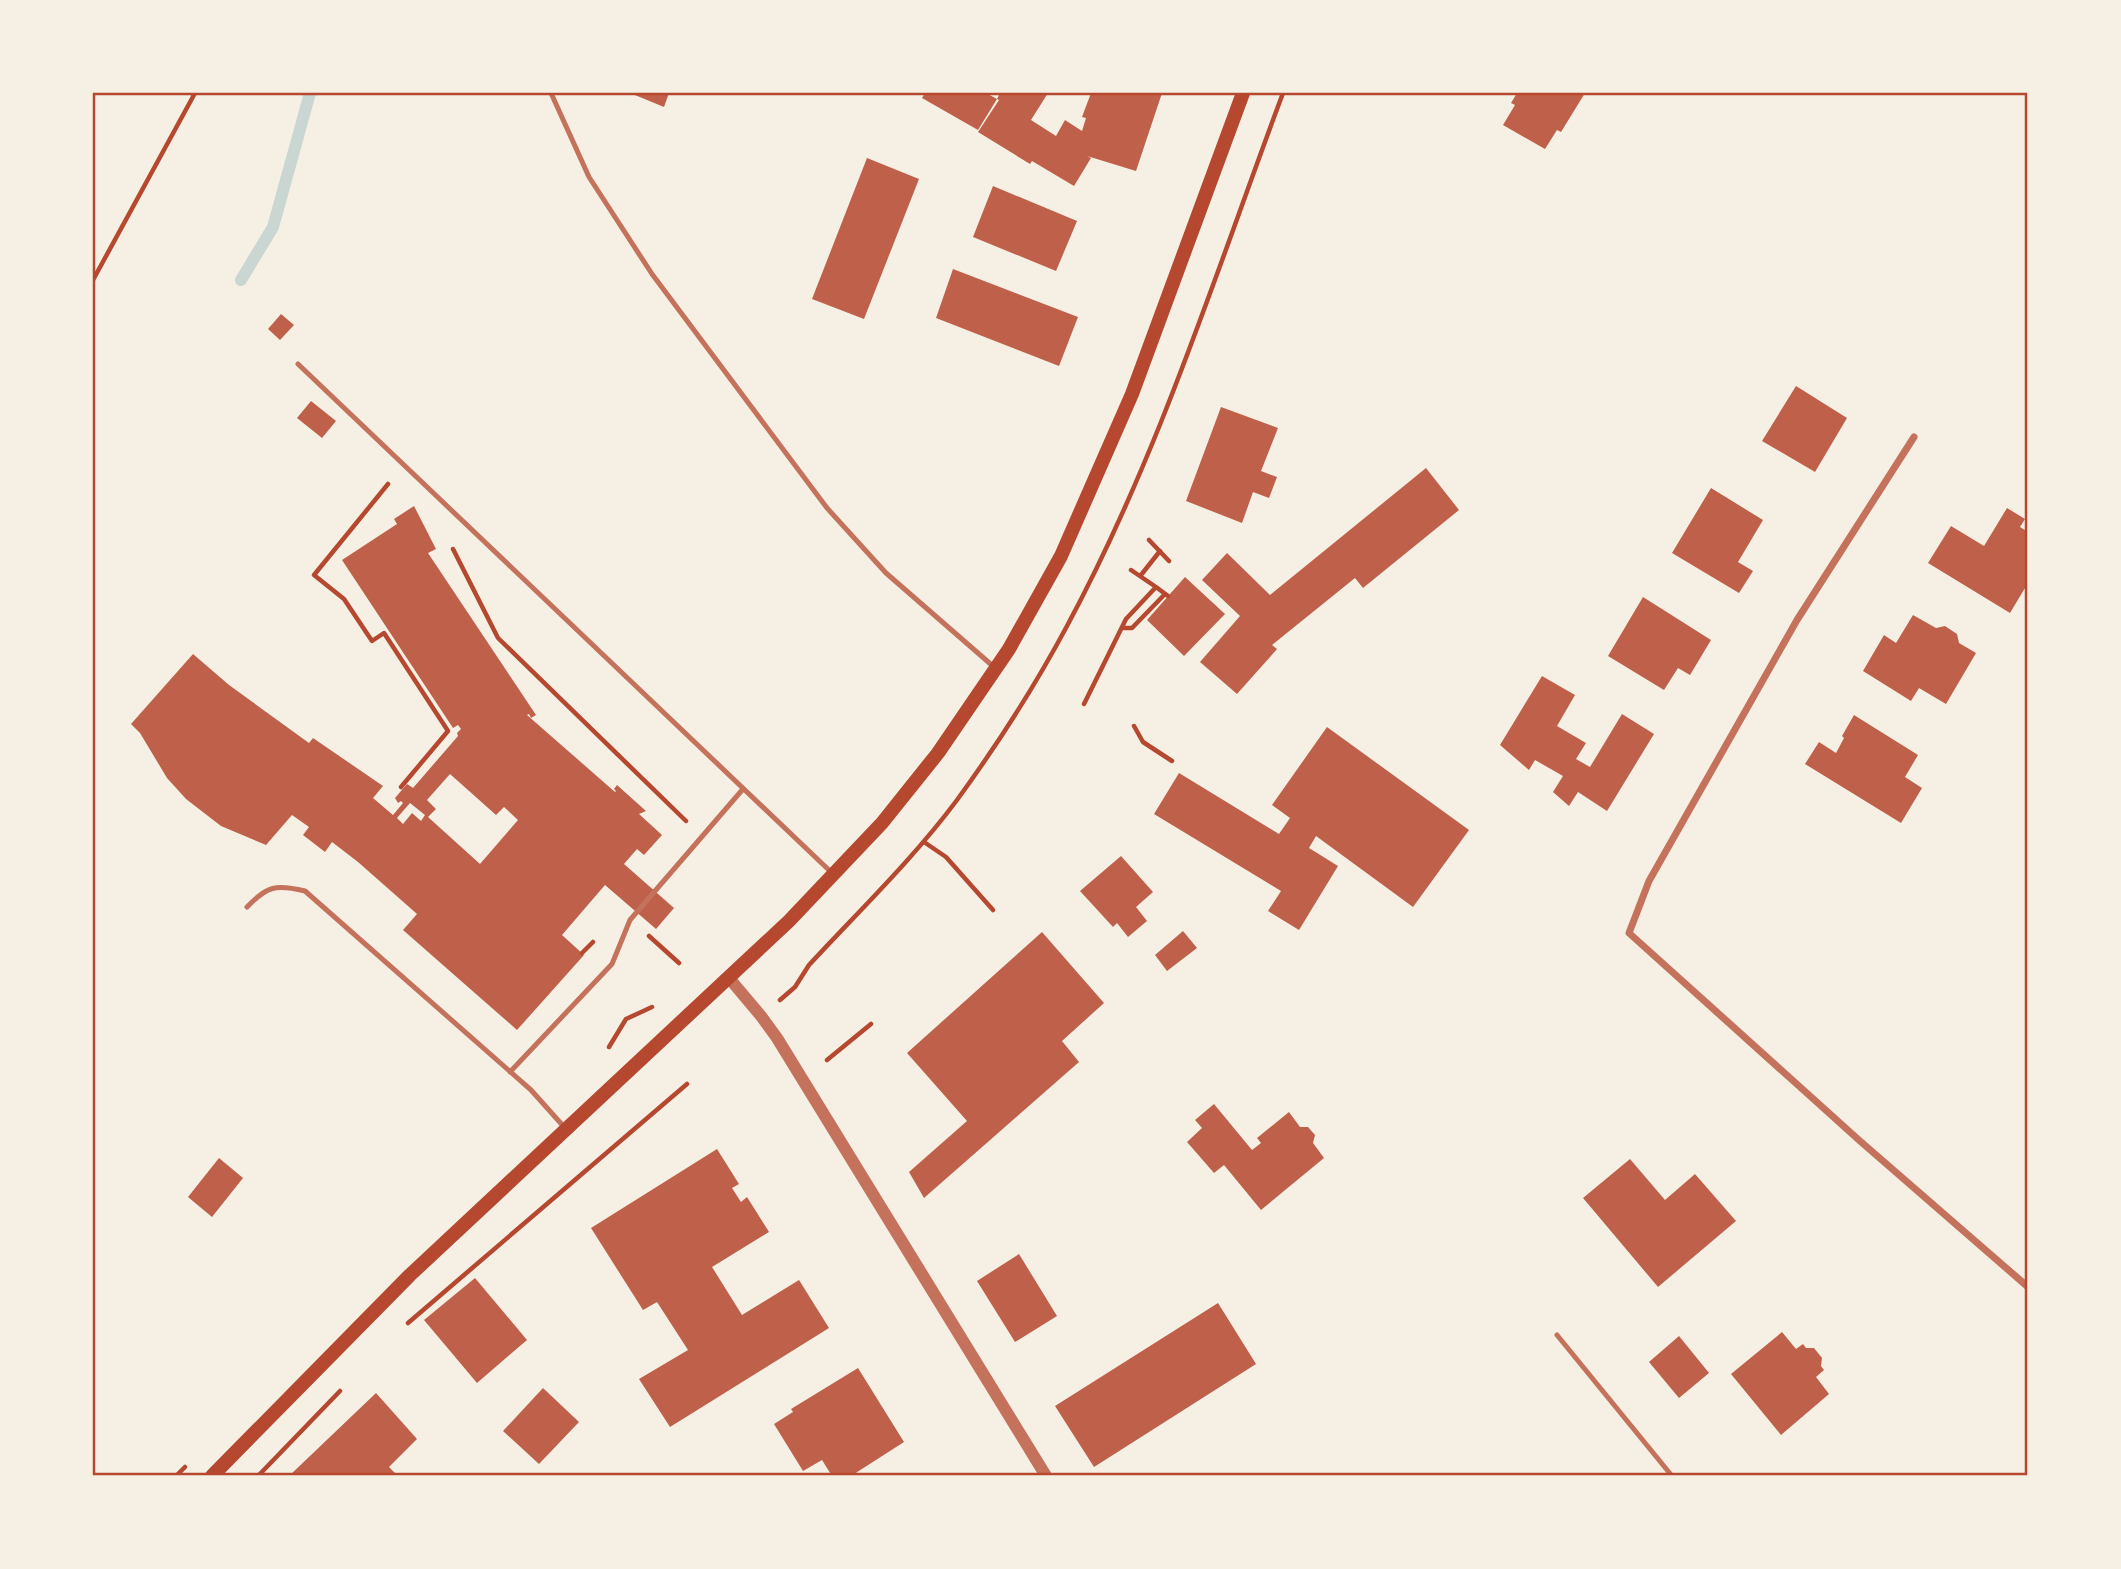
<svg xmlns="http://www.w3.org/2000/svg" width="2121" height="1569" font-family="'Asap Condensed',sans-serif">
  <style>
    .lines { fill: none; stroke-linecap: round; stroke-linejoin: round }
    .stream { stroke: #c9d6d2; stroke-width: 12 }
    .building { fill: #bf614a; fill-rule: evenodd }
    .path { stroke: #b5482f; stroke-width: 4.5 }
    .service { stroke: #c5725c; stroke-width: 5 }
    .minor { stroke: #c5725c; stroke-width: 7 }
    .tertiary { stroke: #c5725c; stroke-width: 12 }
    .secondary { stroke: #b5482f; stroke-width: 14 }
    .neatline { fill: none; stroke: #b5482f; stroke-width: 2.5 }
  </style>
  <rect width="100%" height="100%" fill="#f6efe4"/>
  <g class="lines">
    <path class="stream" d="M241,280L273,227L310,93"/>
  </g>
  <path class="building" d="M630,93H669L664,107Z
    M925,93H986L997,99L1000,93H1048L1031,120L1056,136L1065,120L1082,131L1086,118L1082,117L1091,93H1162L1136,171L1087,156L1091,158L1074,186L1032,161L1030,164L978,132L999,100L997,99L978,130L922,98Z
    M1517,93H1585L1561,132L1557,130L1545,149L1503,125L1515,105L1511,103Z
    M867,158L919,179L864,319L812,299Z
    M993,186L1077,221L1056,271L973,237Z
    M953,269L1078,317L1059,366L936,318Z
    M281,314L294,325L280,340L268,329Z
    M1796,386L1847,418L1815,472L1762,441Z
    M311,401L336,421L322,438L297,418Z
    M1221,407L1278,428L1261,471L1277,477L1269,498L1253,492L1242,523L1186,501Z
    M1426,468L1459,510L1363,588L1355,578L1272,645L1277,649L1237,694L1200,662L1240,616L1202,580L1227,553L1270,595Z
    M1711,488L1763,520L1738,562L1753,571L1739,593L1672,553Z
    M414,506L436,549L428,553L536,715L531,718L529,714L527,715L615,792L616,791L614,789L617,785L646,811L639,814L662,835L644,855L637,849L624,864L674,908L656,929L605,885L562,935L584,955L517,1030L403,930L417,914L358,862L332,842L325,852L303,835L309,827L292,815L266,845L221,826L186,799L167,778L140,733L131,724L193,654L229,685L309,743L313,738L383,786L373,798L393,815L403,803L401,801L398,803L395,798L407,784L413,788L458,736L457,733L461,729L458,725L453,728L342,560L397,524L394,519ZM450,774L496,815L504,807L518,820L480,864L428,817L436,809L427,800ZM410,803L425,815L421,821L412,813L403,824L397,818Z
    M2007,508L2025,519L2020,527L2028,532V583L2010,613L1928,563L1951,526L1984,546Z
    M1185,577L1225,614L1184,656L1147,620Z
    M1643,597L1711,640L1690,675L1678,668L1664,690L1608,656Z
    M1913,615L1936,628L1945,626L1957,634L1959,643L1976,653L1946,704L1919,688L1911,701L1863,671L1884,635L1896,643Z
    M1542,676L1575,695L1557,726L1586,743L1576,759L1590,767L1622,714L1654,734L1607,811L1578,792L1569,806L1553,792L1563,776L1535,760L1529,770L1500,745Z
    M1854,715L1918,755L1905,777L1922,788L1901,823L1805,764L1819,742L1836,753L1844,738L1842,736Z
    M1327,727L1469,830L1413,907L1316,836L1309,848L1338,866L1299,930L1268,911L1281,891L1154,814L1179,773L1279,834L1290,818L1272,805Z
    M1121,856L1153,892L1136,907L1147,921L1128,937L1117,923L1113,927L1080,891Z
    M1183,931L1197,948L1167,971L1155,955Z
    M1042,932L1104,1003L1062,1041L1079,1062L924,1198L909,1172L967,1121L907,1053Z
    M1214,1104L1252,1150L1261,1143L1257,1138L1289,1112L1300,1127H1308L1315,1135L1313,1143L1324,1158L1261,1210L1224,1165L1214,1173L1187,1142L1202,1128L1195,1120Z
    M717,1149L739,1184L732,1188L741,1202L747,1197L769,1232L712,1267L742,1315L799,1280L829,1328L670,1427L639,1379L688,1350L657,1302L643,1310L591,1228Z
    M219,1158L243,1178L212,1217L188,1197Z
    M1630,1159L1665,1200L1695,1174L1736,1221L1658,1287L1583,1198Z
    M1019,1254L1057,1316L1015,1342L977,1281Z
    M475,1278L527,1340L477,1383L424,1320Z
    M1218,1303L1256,1364L1094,1467L1055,1406Z
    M1782,1332L1796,1349L1803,1344L1806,1348H1814L1822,1358L1821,1366L1824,1370L1816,1377L1829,1394L1781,1435L1731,1374Z
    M1679,1336L1709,1373L1679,1398L1649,1362Z
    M858,1368L904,1442L851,1476H832L822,1460L803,1471L774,1424L793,1412L791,1409Z
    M543,1388L579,1422L539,1464L503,1431Z
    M376,1393L417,1439L389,1467L398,1476H289Z"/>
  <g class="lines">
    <path class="path" d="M93,280L195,93
      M388,484L314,575L344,599L372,641L384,633L448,731L401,787
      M1149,540L1169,561
      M453,549L498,638L686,821
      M1141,575L1160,551
      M1156,587L1168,596
      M1122,628H1132L1165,594
      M1084,704L1126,619L1156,587L1131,570
      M1134,726L1143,742L1172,761
      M924,842L946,857L993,910
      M649,936L679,963
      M582,953L593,942
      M780,1000L795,987L809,965C859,911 913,859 957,800C997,745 1035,686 1067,626C1158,457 1216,272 1283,93
      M609,1047L626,1019L652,1007
      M827,1060L871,1024
      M408,1323L687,1084
      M176,1476L185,1467
      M258,1476L340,1391"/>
    <path class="service" d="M551,93L589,177L652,274L827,508L886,573L994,667
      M298,364L832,873
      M247,907C267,886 276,884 305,891L531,1090L565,1128
      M510,1072L612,964L630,920L743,789
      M1557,1335L1672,1476"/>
    <path class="minor" d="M1914,437L1797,620L1649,881L1629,933L1860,1141L2028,1287"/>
    <path class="tertiary" d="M729,978L761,1016L777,1038L1046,1476"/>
    <path class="secondary" d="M212,1476L410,1275L789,921L882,823L938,753L1009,649L1061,556L1132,394L1243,93"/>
  </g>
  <rect width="2121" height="1569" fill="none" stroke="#f6efe4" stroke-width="189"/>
  <rect x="94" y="94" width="1932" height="1380" class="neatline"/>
</svg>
